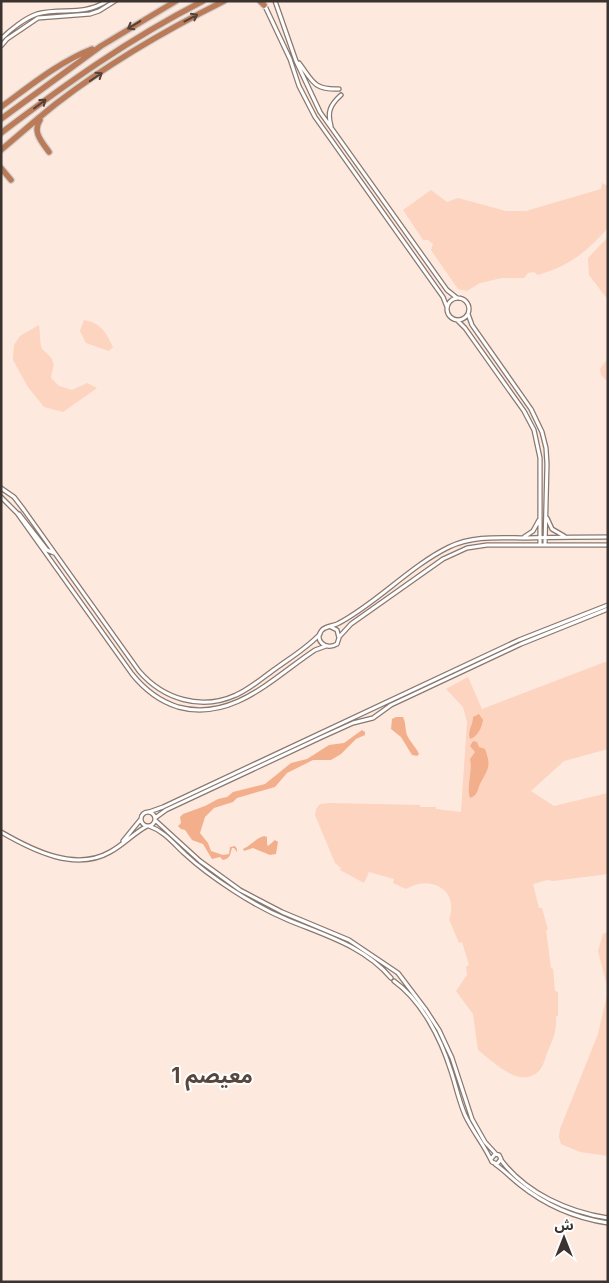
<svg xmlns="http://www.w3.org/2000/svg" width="609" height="1283" font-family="Inter,'Noto Sans Arabic',sans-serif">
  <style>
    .green { fill: #fcd4bf }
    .water { fill: #f3af8c }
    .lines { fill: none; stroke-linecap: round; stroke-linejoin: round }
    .tertiary-casing { stroke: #8a786f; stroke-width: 5.5 }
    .motorway-casing { stroke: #d4d2d1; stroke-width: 8 }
    .tertiary { stroke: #fff; stroke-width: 3 }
    .motorway { stroke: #bc7b58; stroke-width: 5.5 }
    .oneway { stroke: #554137 }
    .labels { text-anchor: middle; stroke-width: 4; stroke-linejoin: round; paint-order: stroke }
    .district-label { font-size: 21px; font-weight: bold; fill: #56463d; stroke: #fff }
  </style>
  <rect width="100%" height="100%" fill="#fde9de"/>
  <path class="green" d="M602,183L608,186V228C585,253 571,265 538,275L534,272L528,273L524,278H502L480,283L467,291L458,289L431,250L433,244L428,240H423L403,210L431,190L447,202L458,198L506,211H526L601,189Z
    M608,237V300L589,275L588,258Z
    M84,320C101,323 106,332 113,347L109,351L86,343L80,331Z
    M39,325C40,330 40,342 41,346C43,353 52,355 53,362C55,367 51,372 51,378L59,386L72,390L87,383L97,388L63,412L44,407L28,387L13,360L14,345L20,336Z
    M608,358V382L601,375L600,369Z
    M605,662H608V749L564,761L531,791L554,806L608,793V874L553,881L547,880L533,884L539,908H542L548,930H546L551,968L553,969L555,991L558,992V1016H556C557,1031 553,1039 547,1053C545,1059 543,1067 539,1071C519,1090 493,1061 478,1050L473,1014L456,991L467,975L466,967L469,965L462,942L459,943L449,919C460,890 430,874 406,889L393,883L394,879L369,872L364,883L340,870L341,868L335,863L315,815L316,809L320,804L330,803L420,805V807H436V809L461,812L467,722L463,707L446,689L468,677L482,709Z
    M608,932V990L598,951L603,934Z
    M608,991V1156L580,1152L561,1144L559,1137L560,1129L598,1034Z"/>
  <path class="water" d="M479,714L483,720C482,728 477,737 470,739C467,732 473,725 473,717Z
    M396,717H403C406,723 405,729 407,735C410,742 416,747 419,754L417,756L412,755L401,737L391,729L392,719Z
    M362,730L365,732V735L356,739L341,754L331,760H313L287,773L275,787L237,798L233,802L214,808L205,817L200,833L208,843L211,851L223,855L229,854L230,847L235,846L237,849V852L234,848H232C230,854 231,858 223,860L220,857L212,859L203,844L192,840L185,830L181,829L178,826L181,823L180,817L183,814L205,806L218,799L227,797L233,792L265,784L291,763L307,759L329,745L344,743Z
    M473,741L477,742L479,747L485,749C491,765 489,768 481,782C477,789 479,795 470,798C466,786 473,772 470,759L475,752L470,746Z
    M264,836L267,837V844L268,846L275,840L278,842L276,854L270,855L253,848L244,851L243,849C252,845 256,838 264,836Z"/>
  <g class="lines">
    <g class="tertiary-casing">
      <path id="tertiary" d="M275,1L296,61L320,112L447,290L457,298
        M264,4L290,59L299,86L315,117L443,297L447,307
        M1,39C10,30 25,18 37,14C63,7 81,17 107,1
        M1,46L7,39L38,18L90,14L99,11L115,1
        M299,63C313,81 313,90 339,89
        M331,126C327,112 330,105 341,95
        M447 309a11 11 0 1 1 22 0a11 11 0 1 1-22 0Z
        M468,314L472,325L531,409L542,432L546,448L547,464L545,545
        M457,320L465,328L524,411L534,430L540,458V545
        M1,488L14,497L24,510L139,671C163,699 201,711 236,695C250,689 262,678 275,669C290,658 307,648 320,634
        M1,497L17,513L132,674C144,689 159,701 178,707C233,722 274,677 315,650L326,646
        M19,514L47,550L54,553
        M547,518L552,529L564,536
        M524,537L533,531L539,520
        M331,627L337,630L339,638L337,644C326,651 313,640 322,630C326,626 334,626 339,623C377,603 410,566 449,547C474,535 501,538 528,538C554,537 581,537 608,537
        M340,636L351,624L443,559L467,548L487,545H608
        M149,812L163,807L519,640L608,605
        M141 819a7 7 0 1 1 14 0a7 7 0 1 1-14 0Z
        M155,818L166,810L322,737L353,723L373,718L391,705L521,644L608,609
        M155,820L200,861L240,890L282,912L349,940L398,973L426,1010L439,1030L452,1058L472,1119L485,1142L496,1154
        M149,826C164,831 174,844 185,854C200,868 217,880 234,891C251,902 269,912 288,920C324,935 364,946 391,978
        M1,832C32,850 75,872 110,852C123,845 134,833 147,826
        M123,841L141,819
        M394,981C422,1001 441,1039 451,1071C456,1086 459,1101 465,1115C473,1132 485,1146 492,1162L497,1164L501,1159L499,1155L495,1154L491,1159
        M501,1160C526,1193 568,1212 608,1218
        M495,1164C504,1170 511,1178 519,1184C545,1205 575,1218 608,1223"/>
    </g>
    <g class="motorway-casing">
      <path id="motorway" d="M260,1L264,5
        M1,107C30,86 59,62 92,49
        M1,119L101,46L176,1
        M40,120C32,132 42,142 49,152
        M1,133C67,83 129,39 203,1
        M1,150C20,134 38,118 57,103C109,63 166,30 224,1
        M1,168L11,180"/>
    </g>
    <use href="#tertiary" class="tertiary"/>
    <use href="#motorway" class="motorway"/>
  </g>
  <defs><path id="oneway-shaft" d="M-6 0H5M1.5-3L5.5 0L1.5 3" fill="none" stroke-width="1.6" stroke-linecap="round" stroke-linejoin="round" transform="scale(1.25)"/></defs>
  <g class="oneway">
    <use href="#oneway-shaft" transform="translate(191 18) rotate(-28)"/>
    <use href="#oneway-shaft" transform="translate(134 25) rotate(149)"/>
    <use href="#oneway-shaft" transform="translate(96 77) rotate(-34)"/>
    <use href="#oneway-shaft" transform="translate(40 104) rotate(-37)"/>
  </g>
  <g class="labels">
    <g class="district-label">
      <text x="212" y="1083">معيصم 1</text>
    </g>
  </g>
  <rect width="609" height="1283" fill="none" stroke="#3b332f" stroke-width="5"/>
  <g transform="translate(564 1238)" stroke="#ffffff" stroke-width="4" paint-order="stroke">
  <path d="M0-4L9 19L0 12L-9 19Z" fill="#3b332f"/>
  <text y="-8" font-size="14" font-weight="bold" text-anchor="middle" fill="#3b332f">ش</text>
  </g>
</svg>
